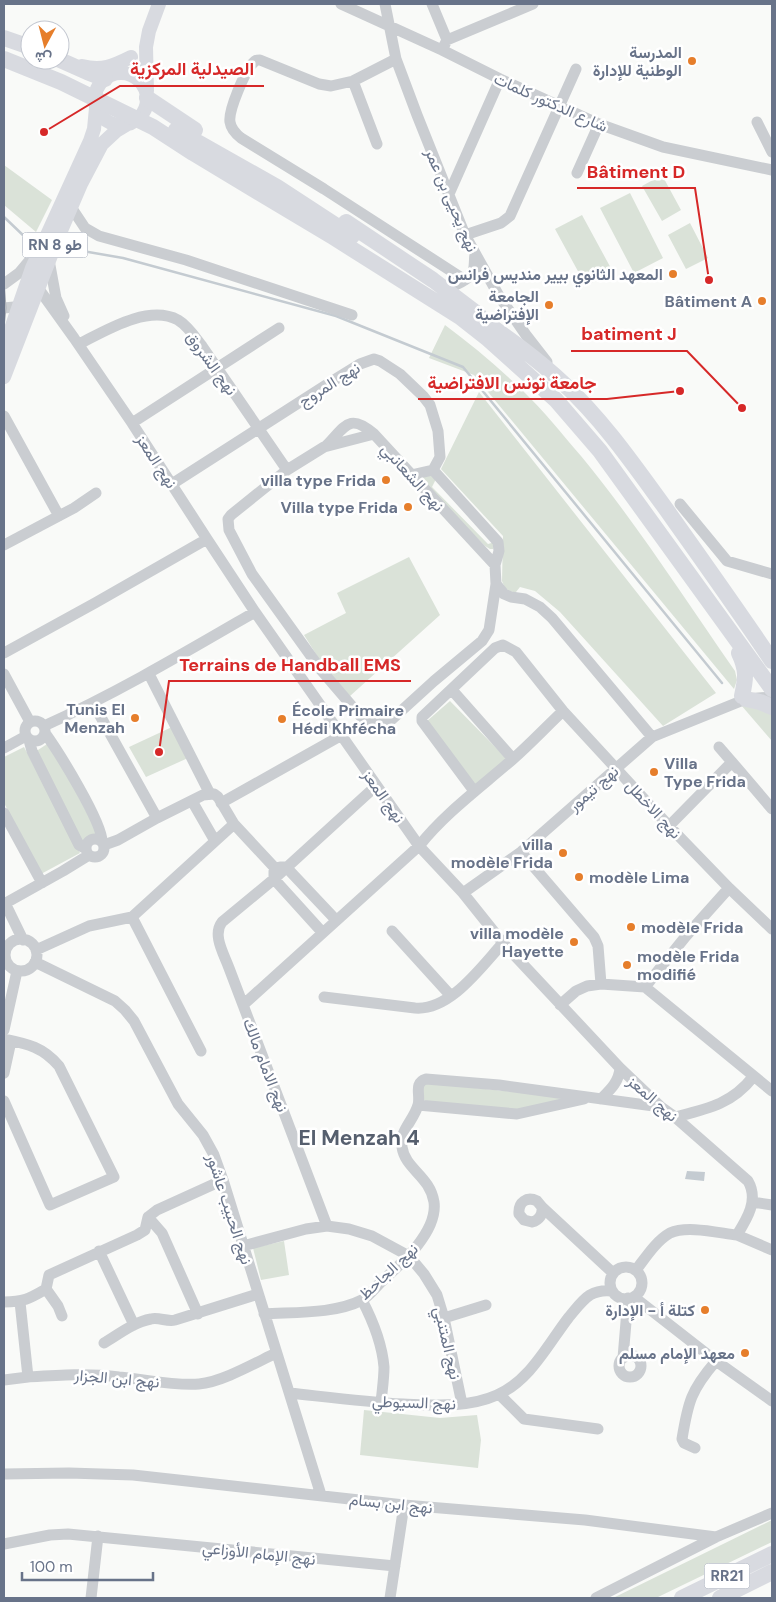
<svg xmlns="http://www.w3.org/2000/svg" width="776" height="1602" font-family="'DM Sans',Vazirmatn,sans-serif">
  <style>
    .green { fill: #dae2d8 }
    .water { fill: #c4cbd1 }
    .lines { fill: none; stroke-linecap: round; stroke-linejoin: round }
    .stream { stroke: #c4cbd1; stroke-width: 2.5 }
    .minor { stroke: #cacdd1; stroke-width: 11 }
    .major { stroke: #d8dae0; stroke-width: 14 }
    .highway { stroke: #d8dae0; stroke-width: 16 }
    .tram { stroke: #aaaeb5; stroke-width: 1 }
    .poi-dot { fill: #e67e2b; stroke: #fff; stroke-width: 2 }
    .labels { text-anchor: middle; stroke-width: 5; stroke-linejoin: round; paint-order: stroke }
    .shield { fill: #fff; stroke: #959dac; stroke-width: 1 }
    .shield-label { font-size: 15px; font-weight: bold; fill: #687389 }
    .poi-label { font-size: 16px; font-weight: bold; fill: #687389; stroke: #fff; text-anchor: end }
    .street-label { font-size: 16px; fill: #687389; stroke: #fff }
    .district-label { font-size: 21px; font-weight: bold; fill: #565f6e; stroke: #fff }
    .leader { fill: none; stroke: #d62828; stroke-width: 2 }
    .callout-dot { fill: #d62828; stroke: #fff; stroke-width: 2 }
    .callout-label { font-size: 18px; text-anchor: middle; font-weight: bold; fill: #d62828; stroke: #fff; stroke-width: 5; stroke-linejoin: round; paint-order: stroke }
  </style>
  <rect width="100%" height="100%" fill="#f9faf8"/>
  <path class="green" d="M4,165L52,200L36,232L4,205Z
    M662,175L681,210L662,221L642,186Z
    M630,193L663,258L634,273L600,208Z
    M582,215L613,272L586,286L555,229Z
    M690,223L708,258L686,269L668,235Z
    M445,325C472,345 498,367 523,391C544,411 562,434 581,456C637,524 684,598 735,671L737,680L734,689L474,375L429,358Z
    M479,392L716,693L663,726L560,612L535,591L520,587L516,592C508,592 505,589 502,581L503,536L441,469Z
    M430,474L436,479L432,487L488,544L495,542L493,549H490L485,546L424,484L422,478Z
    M409,557L440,615L350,696L326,670L304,635L346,613L337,593Z
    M450,701L507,759L476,787L427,721Z
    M741,705L772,712V741Z
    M172,727L188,758L146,777L129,747Z
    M50,742L100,838C92,836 88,839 83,845L32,750H38Z
    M24,747L80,853L41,874L4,803V757Z
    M426,1083L574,1098L518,1113L428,1103L421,1098L422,1087Z
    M284,1241L289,1275L261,1280L253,1248Z
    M364,1410L440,1418L477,1415L481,1440L478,1468L360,1455Z
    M772,1520V1542L656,1598H613Z"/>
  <path class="water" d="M687,1171L705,1172L704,1181L685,1179Z"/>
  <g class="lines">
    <path class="stream" d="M4,217L26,238
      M71,249L123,258L336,316L463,367L722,683"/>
    <path class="minor" d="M341,4L442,50L500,79L599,124L663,147L772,170
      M385,4L396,59L417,115L465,235L499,296L526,335L547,362
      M432,4L447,40
      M442,50L447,40L533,4
      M396,59L353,81L331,86L319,84L260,60C256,60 256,60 253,63C245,71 228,111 230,122C231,129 236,134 241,138L324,189L465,280
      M353,81L377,144
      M757,122L772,152
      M577,173L599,124
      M449,194L500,79
      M71,207L85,228L99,236L186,260L352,315
      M465,235L501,223L510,216L576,69
      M49,260L56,298L64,316
      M4,284L19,273L35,254
      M36,285L74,338L132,423L207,539L255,612L419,846L463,893L503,943L620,1068L661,1107L675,1117L748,1181C759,1200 747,1219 737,1235C719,1233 687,1225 670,1233C656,1241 646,1257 636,1270
      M445,289C454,286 470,280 473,271C475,266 474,259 475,254
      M4,308L24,306
      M79,344C105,331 148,304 178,320C188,326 195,337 202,346L287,470
      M4,416L59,516
      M132,423L279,328
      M326,446C345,427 349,412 374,434
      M433,470L498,542L499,551L495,565L496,584L489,630L482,641L434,681L389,722C379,725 373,725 363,719L321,670L252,574L229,530L228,519L231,515L287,470L324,447L374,434L495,565
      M172,484L331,382L360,364L374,359L380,361L400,374L423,396L430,405L438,431L440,457L433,470L411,475
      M680,504L727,561L772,574
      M4,545L74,508L96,493
      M496,584L504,594L511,597L525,599L540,607L552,618L652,737
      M4,653L95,603L207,539
      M4,674L30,722
      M149,674L210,794
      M452,690L513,759
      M93,703L157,818
      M25 731a10 10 0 1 1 20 0a10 10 0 1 1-20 0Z
      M44,726C117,693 186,652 255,612
      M45,733C58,751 103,823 102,842
      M29,740L32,751L79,845L86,849
      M719,747L732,762
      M4,748L26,736
      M474,791L422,721V717L495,648L503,645L516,652L563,711L669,826L729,888L772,929
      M192,801L215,841
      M221,803L342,735
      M4,813L42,883
      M669,826L732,762L772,809
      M86 848a9 9 0 1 1 18 0a9 9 0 1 1-18 0Z
      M104,845L118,840L157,818L203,795L214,794L218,797L234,824L274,867
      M521,852L594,937L598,946L601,984
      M280,867H286L336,920
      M274,871V879L322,932
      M463,893L521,852L652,737L746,699L772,697
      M5,903L23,940
      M4,904L63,871L89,855
      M132,917L201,1051
      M392,931L451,996
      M5 955a16 16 0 1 1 32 0a16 16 0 1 1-32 0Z
      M36,950L89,926L132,917L234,824
      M35,962L115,1001L125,1010L134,1021L178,1104L203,1135L214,1155L223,1180L321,1495
      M645,987L686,936L729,888
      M324,997L415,1008C450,1011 481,967 503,943
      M243,1005L419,846C445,813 481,787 513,759C530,744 546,727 563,711
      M560,1005L576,991L587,986L601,984L645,987L772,1091
      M4,1030L17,971
      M4,1039C28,1044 43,1047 59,1066L114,1177L50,1205L4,1101
      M4,1073L11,1041
      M601,1099C610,1090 619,1082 620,1068
      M418,1105L517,1114L584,1099
      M675,1117C707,1109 732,1104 753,1077
      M752,1202L772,1205
      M542,1207C543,1215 539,1220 532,1222L524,1220L519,1214C518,1202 527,1196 537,1201L542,1207L613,1273
      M148,1217L162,1233L198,1314
      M327,1226L229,968C224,954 212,935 222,922L274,879L376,786
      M737,1235L772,1250
      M243,1246L306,1229L327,1226L349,1229L372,1236L409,1256L424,1274L437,1295L444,1318L462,1404
      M99,1251L134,1325
      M610 1283a16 16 0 1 1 32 0a16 16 0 1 1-32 0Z
      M46,1289L58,1306L62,1316
      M634,1297L716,1361L772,1401
      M362,1300C373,1321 382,1343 384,1367C384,1379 382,1391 381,1403
      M4,1302C23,1302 29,1299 46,1289L49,1275L137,1235L145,1230L148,1217L157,1210L223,1180
      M20,1302L28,1377C59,1375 88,1373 119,1377C145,1379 172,1386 199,1384C222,1382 255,1363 276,1353
      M264,1314C294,1312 335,1314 362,1300C369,1296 375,1288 381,1282C401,1264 438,1232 434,1202C430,1176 405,1169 402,1147C399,1131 414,1120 418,1105C421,1095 413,1083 426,1079L499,1085L661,1107
      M444,1318L486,1305
      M104,1343C119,1334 134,1322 151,1319C159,1317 167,1322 175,1320L258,1294
      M619 1366a11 11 0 1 1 22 0a11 11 0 1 1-22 0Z
      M623,1358L628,1298
      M4,1380L28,1377
      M290,1393C327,1397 365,1402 403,1404C435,1405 468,1408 497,1395C530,1381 548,1344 569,1317C575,1310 582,1300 590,1295C597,1291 604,1290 612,1291
      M499,1394L524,1419L598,1429
      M695,1448L684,1443L682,1439C688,1402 691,1390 716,1361
      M4,1474L69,1473L133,1475L404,1505L585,1520L716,1537L772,1513
      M4,1544L50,1535L68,1534L395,1566
      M91,1598L98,1536
      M390,1598L404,1505
      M596,1598L716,1537"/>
    <path class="major" d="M82,66C102,71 113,66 131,57
      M95 99a26 26 0 1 1 52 0a26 26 0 1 1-52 0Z
      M147,91L146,47L149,31L159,4
      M4,349L32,268L90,141L94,129L96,108
      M4,377L57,240L81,184L102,144L116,131L126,125"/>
    <path class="highway" d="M4,38L30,47
      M4,59L61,82L153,127L193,153L333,237L460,317L488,339L556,400L600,451L772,689
      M60,60L87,72L105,79
      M147,98L195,130
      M176,130L277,187L352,236
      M346,222L433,280L479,315
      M470,311C502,334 534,356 563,383C603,420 634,465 666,509C702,560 738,610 772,661
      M739,653C747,670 746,678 742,696
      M746,699L760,702L772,707
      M682,1598L772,1554
      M720,1598L772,1572"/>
    <path class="tram" d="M4,280L6,308L4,328"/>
  </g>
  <g class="poi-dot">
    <circle cx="692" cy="61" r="5"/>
    <circle cx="673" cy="274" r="5"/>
    <circle cx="762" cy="301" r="5"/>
    <circle cx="549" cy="305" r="5"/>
    <circle cx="386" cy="480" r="5"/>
    <circle cx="408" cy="507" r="5"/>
    <circle cx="135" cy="718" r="5"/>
    <circle cx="282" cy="719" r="5"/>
    <circle cx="654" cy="772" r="5"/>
    <circle cx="563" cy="853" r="5"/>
    <circle cx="579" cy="877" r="5"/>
    <circle cx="631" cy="927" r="5"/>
    <circle cx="574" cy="942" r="5"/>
    <circle cx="627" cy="965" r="5"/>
    <circle cx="705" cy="1310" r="5"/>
    <circle cx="745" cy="1353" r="5"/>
  </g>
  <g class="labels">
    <g class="shield">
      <rect x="22.5" y="232.5" width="65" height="25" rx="4"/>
      <rect x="704.5" y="1563.5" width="45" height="25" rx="4"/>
    </g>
    <g class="shield-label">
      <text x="55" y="250">RN 8 طو</text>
      <text x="727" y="1581">RR21</text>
    </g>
    <g class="poi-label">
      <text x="682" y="58">المدرسة<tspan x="682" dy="18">الوطنية للإدارة</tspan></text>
      <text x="663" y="280">المعهد الثانوي بيير منديس فرانس</text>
      <text x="539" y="302">الجامعة<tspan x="539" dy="18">الإفتراضية</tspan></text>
      <text x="752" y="307">Bâtiment A</text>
      <text x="376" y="486">villa type Frida</text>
      <text x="398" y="513">Villa type Frida</text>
      <text x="125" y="715">Tunis El<tspan x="125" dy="18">Menzah</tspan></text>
      <text x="292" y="716" text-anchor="start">École Primaire<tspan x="292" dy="18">Hédi Khfécha</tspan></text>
      <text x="664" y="769" text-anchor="start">Villa<tspan x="664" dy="18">Type Frida</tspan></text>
      <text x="553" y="850">villa<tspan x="553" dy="18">modèle Frida</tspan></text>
      <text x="589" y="883" text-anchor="start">modèle Lima</text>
      <text x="641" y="933" text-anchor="start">modèle Frida</text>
      <text x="564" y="939">villa modèle<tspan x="564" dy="18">Hayette</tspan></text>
      <text x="637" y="962" text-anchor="start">modèle Frida<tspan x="637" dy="18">modifié</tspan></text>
      <text x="695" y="1316">كتلة أ - الإدارة</text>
      <text x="735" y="1359">معهد الإمام مسلم</text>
    </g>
    <g class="street-label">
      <text transform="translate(551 102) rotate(24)" y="6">شارع الدكتور كلمات</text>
      <text transform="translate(452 200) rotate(67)" y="6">نهج يحيى بن عمر</text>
      <text transform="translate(212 363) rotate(54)" y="6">نهج الشروق</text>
      <text transform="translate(329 384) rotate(-32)" y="6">نهج المروج</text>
      <text transform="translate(157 461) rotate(57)" y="6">نهج المعز</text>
      <text transform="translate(413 477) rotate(48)" y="6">نهج الشعانبي</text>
      <text transform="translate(593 788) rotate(-41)" y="6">نهج تيمور</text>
      <text transform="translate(384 796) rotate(55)" y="6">نهج المعز</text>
      <text transform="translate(654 809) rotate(47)" y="6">نهج الاخطل</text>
      <text transform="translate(266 1065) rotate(69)" y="6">نهج الامام مالك</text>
      <text transform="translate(653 1098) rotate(41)" y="6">نهج المعز</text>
      <text transform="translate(230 1209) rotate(72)" y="6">نهج الحبيب عاشور</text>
      <text transform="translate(388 1271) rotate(-43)" y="6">نهج الجاحظ</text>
      <text transform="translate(448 1343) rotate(77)" y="6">نهج المتنبي</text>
      <text transform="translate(117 1378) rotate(5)" y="6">نهج ابن الجزار</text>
      <text transform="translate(414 1402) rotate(2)" y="6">نهج السيوطي</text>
      <text transform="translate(391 1503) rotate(6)" y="6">نهج ابن بسام</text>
      <text transform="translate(259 1553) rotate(6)" y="6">نهج الإمام الأوزاعي</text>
    </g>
    <g class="district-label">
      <text x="359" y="1145">El Menzah 4</text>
    </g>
  </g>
  <path class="leader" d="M44 132L120 86H264M709 280L695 188H577M742 408L687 351H571M680 391L607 399H418M159 752L169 681H411"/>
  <g class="callout-dot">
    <circle cx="44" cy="132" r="5"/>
    <circle cx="709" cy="280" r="5"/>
    <circle cx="742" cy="408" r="5"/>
    <circle cx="680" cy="391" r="5"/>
    <circle cx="159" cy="752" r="5"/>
  </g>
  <g class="callout-label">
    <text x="192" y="75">الصيدلية المركزية</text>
    <text x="636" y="178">Bâtiment D</text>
    <text x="629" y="340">batiment J</text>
    <text x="512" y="389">جامعة تونس الافتراضية</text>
    <text x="290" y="671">Terrains de Handball EMS</text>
  </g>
  <rect width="776" height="1602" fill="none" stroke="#687389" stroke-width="10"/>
  <g transform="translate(45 45) rotate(187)"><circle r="24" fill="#ffffff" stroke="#c3c7d0"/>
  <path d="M0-4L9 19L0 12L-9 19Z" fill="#e67e2b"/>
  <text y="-8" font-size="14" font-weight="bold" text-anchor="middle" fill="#687389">ش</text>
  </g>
  <path d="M22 1572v8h131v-8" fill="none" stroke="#687389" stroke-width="2.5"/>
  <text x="30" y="1572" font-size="15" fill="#687389" stroke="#ffffff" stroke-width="4" paint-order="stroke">100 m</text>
</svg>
